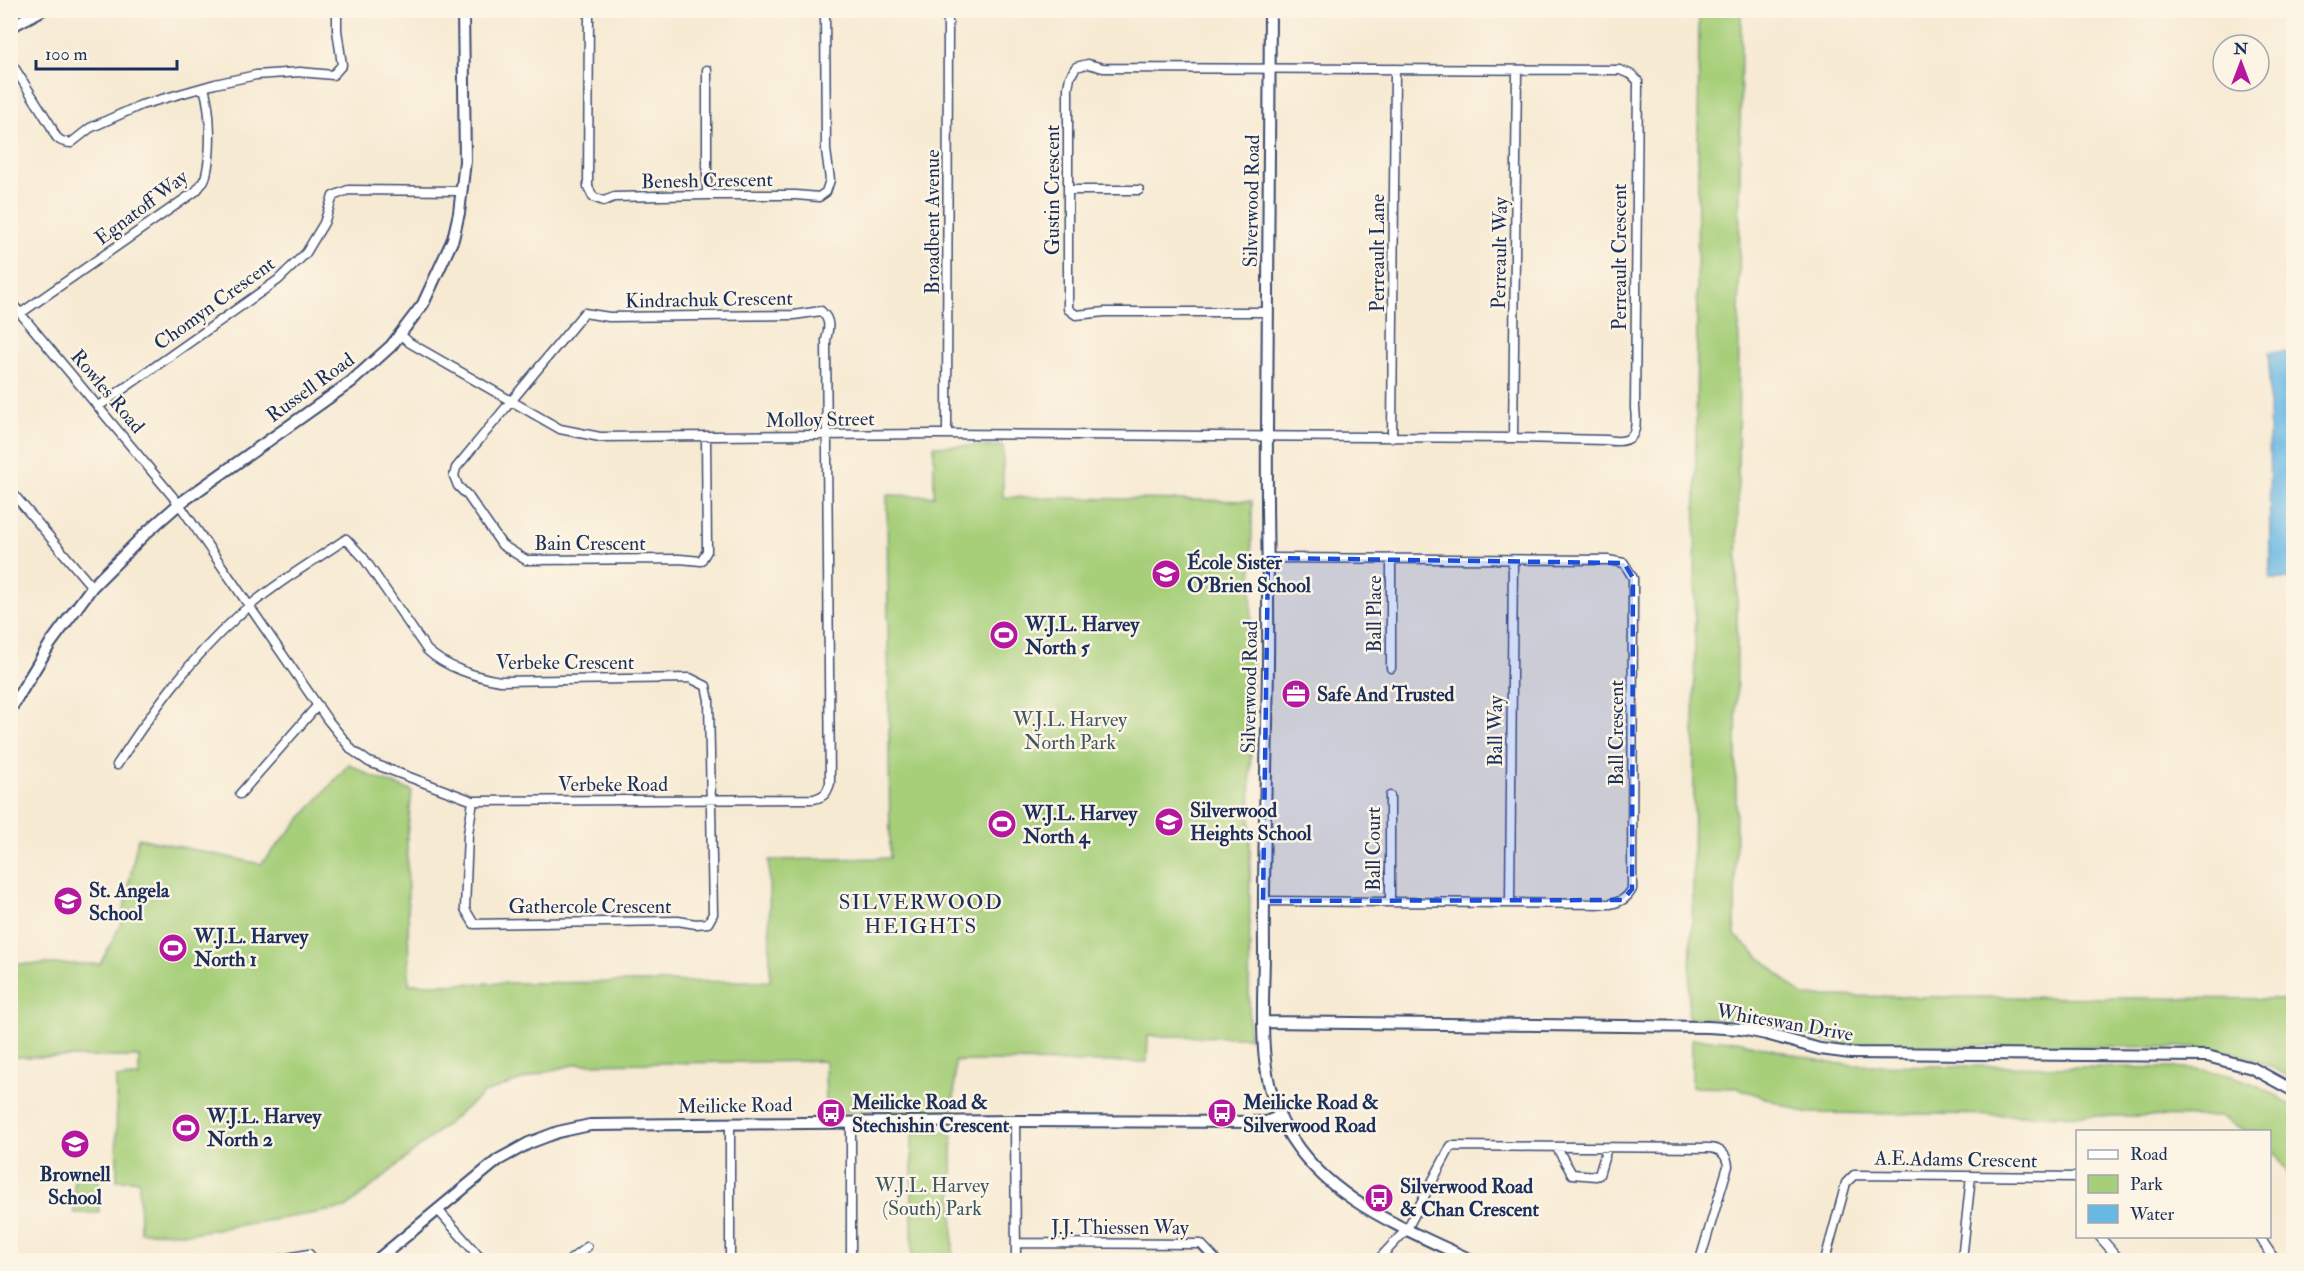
<svg xmlns="http://www.w3.org/2000/svg" width="2304" height="1271" font-family="'IM FELL Double Pica',serif">
  <style>
    .green { fill: #a7cf7a; stroke: #617f6c; stroke-width: 1.5 }
    .water { fill: #69b8e4; stroke: #4274a1; stroke-width: 1.5 }
    .lines { fill: none; stroke-linecap: round; stroke-linejoin: round }
    .minor-casing { stroke: #3c4b70; stroke-width: 11 }
    .tertiary-casing { stroke: #3c4b70; stroke-width: 14 }
    .minor { stroke: #fff; stroke-width: 8 }
    .tertiary { stroke: #fff; stroke-width: 10 }
    .marked { fill: #1d4ed8; fill-opacity: 0.2; stroke: #1d4ed8; stroke-width: 4.5; stroke-dasharray: 12 8; stroke-linejoin: round }
    .labels { text-anchor: middle; stroke-width: 5; stroke-linejoin: round; paint-order: stroke }
    .street-label { font-size: 20px; fill: #1b2f5e; stroke: #fcf5e5 }
    .poi-label { font-size: 20px; font-weight: bold; fill: #1b2f5e; stroke: #fcf5e5; text-anchor: start }
    .park-label { font-size: 20px; fill: #3e5765; stroke: #fcf5e5 }
    .neighbourhood-label { font-size: 21px; letter-spacing: 1.5px; fill: #1b2f5e; stroke: #fcf5e5 }
  </style>
  <rect width="100%" height="100%" fill="#fcf5e5"/>
  <filter id="ink" filterUnits="userSpaceOnUse"><feTurbulence type="fractalNoise" baseFrequency=".0167" numOctaves="2"/><feDisplacementMap in="SourceGraphic" scale="12" xChannelSelector="R" yChannelSelector="G"/><feConvolveMatrix kernelMatrix="1 2 1 2 8 2 1 2 1" color-interpolation-filters="sRGB"/></filter>
  <filter id="wash" filterUnits="userSpaceOnUse"><feTurbulence type="fractalNoise" baseFrequency=".008" numOctaves="4" result="noise"/><feDisplacementMap in="SourceGraphic" scale="24" xChannelSelector="R" yChannelSelector="G"/><feGaussianBlur stdDeviation="1.35" result="paint"/><feColorMatrix in="noise" values="0 0 0 0 0 0 0 0 0 0 0 0 0 0 0 0 0 1.4 0 .05"/><feComposite in="paint" operator="in"/></filter>
  <g filter="url(#wash)">
    <rect width="100%" height="100%" fill="#f7ead3"/>
    <path class="green" d="M1699,11H1741L1735,935L1803,996L2293,999V1080C2265,1060 2232,1051 2198,1047L1853,1045C1818,1042 1787,1029 1753,1022C1731,1018 1710,1018 1688,1018L1693,901Z
      M934,446H1003V497L1252,501L1249,1037L1148,1036L1147,1062L955,1061L954,1110L826,1112L825,1061L577,1064L545,1072L484,1093L346,1208L192,1233L140,1232L139,1180H117L116,1078L139,1077V1057H10L11,964H100L121,924L138,838L261,864L349,764L371,776L412,791L407,836L409,984L770,981L769,860L890,858L887,495L934,496Z
      M1692,1039L1737,1041L1830,1063L1853,1065L2186,1068C2226,1071 2261,1082 2293,1107V1181L2270,1146V1132L2246,1131L2221,1117L1805,1113L1739,1088L1692,1087Z
      M952,1131L953,1260H912V1132Z
      M74,1171H99V1213H74Z"/>
    <path class="water" d="M2269,352H2293V579H2270Z"/>
  </g>
  <g filter="url(#ink)">
    <g class="lines">
      <g class="minor-casing">
        <path id="minor" d="M589,10L588,187L593,197L604,201L614,197L707,195H796L819,197L826,192L830,180L826,150L825,10
          M10,61L51,126C55,137 58,142 71,143L90,128L141,105L215,84L256,75L300,72L333,75L342,65L337,30V10
          M707,70V195
          M1069,190H1139
          M10,301L179,504L327,719L352,750L369,762L473,801L814,799C825,796 827,793 830,783L826,340C829,328 831,320 821,311L794,315L609,317L584,313L456,468L454,476L458,486L468,496L502,545L526,560L680,559L701,561L707,551L706,437
          M21,313L196,191C200,186 205,181 206,175C212,151 211,110 204,88
          M401,335L410,343L560,429L600,437L936,434L1513,438L1606,440C1634,445 1638,434 1635,408L1638,81L1632,75L1620,70L1103,68L1088,64L1076,67L1070,77L1068,88V309L1076,315L1105,312H1268
          M99,406L278,280L306,253L324,223L333,196L348,190L461,191
          M947,434L948,10
          M1392,438L1395,69
          M1513,438L1517,70
          M10,490L92,587
          M1391,668V559
          M117,765C153,710 189,660 238,616C267,589 312,562 346,539L363,557L427,650C445,667 476,677 500,681L690,678L706,686L709,700L713,914L708,923L696,924L678,921L474,924L465,909L468,834L473,801
          M240,794L318,705
          M1263,901L1610,904C1620,902 1627,899 1632,889L1633,578L1624,563L1608,560L1268,558
          M1390,901V796
          M1510,903L1513,560
          M1015,1121L1016,1260
          M1557,1148L1572,1174L1596,1176L1599,1175L1607,1148
          M438,1210L482,1260
          M2099,1236L2120,1260
          M2259,1236L2275,1260
          M1016,1243L1201,1244L1216,1260
          M276,1260L309,1254L314,1260
          M570,1260L587,1247
          M730,1260V1123
          M851,1260V1122
          M1378,1260L1407,1229L1451,1146L1710,1148C1721,1149 1727,1155 1728,1166L1700,1260
          M1825,1260L1846,1183L1854,1175L2078,1177
          M1962,1260L1971,1176"/>
      </g>
      <g class="tertiary-casing">
        <path id="tertiary" d="M1270,10C1270,151 1267,292 1267,432C1266,509 1269,586 1268,663C1267,758 1263,854 1264,949C1264,1009 1255,1073 1286,1129C1325,1199 1402,1227 1471,1260
          M10,27L42,10
          M10,710L50,644L92,587L146,533L179,504L351,382L391,346L423,304L453,239L459,213L465,161L463,10
          M1263,1022L1708,1027L1741,1029L1766,1034L1820,1049L1851,1053L2207,1056L2252,1068L2294,1091
          M377,1260L498,1160L529,1143L558,1132L590,1125L1015,1121L1266,1122L1280,1116"/>
      </g>
      <use href="#minor" class="minor"/>
      <use href="#tertiary" class="tertiary"/>
    </g>
  </g>
  <path class="marked" d="M1268,558L1624,563L1633,578L1632,889L1623,900L1263,901Z"/>
  <defs>
    <g id="school-disc" transform="scale(1.5)"><circle r="9.5" fill="#b5179e" stroke="#fcf5e5"/><path d="M0-5L7-2L0 1L-7-2ZM-4 1L0 2.5L4 1V4Q0 6-4 4Z" fill="#fff"/></g>
    <g id="stadium-disc" transform="scale(1.5)"><circle r="9.5" fill="#b5179e" stroke="#fcf5e5"/><path d="M0-5a6.5 5 0 1 0 0 10a6.5 5 0 1 0 0-10ZM-3.5-1.8h7v3.6h-7Z" fill="#fff"/></g>
    <g id="office-disc" transform="scale(1.5)"><circle r="9.5" fill="#b5179e" stroke="#fcf5e5"/><path d="M-6-3h4V-5.5h4V-3h4V5H-6ZM-1-4.5V-3h2v-1.5ZM-6 0V1H6V0Z" fill="#fff"/></g>
    <g id="bus-disc" transform="scale(1.5)"><circle r="9.5" fill="#b5179e" stroke="#fcf5e5"/><path d="M-5-6H5V4H4V6H2V4H-2V6H-4V4H-5ZM-3.5-4V0h7V-4ZM-3.5 1.2v1.5H-2V1.2ZM2 1.2v1.5H3.5V1.2Z" fill="#fff"/></g>
  </defs>
  <g fill-rule="evenodd">
    <use href="#school-disc" x="1166" y="574"/>
    <use href="#stadium-disc" x="1004" y="635"/>
    <use href="#office-disc" x="1296" y="694"/>
    <use href="#school-disc" x="1169" y="822"/>
    <use href="#stadium-disc" x="1002" y="824"/>
    <use href="#school-disc" x="68" y="901"/>
    <use href="#stadium-disc" x="173" y="948"/>
    <use href="#bus-disc" x="831" y="1113"/>
    <use href="#bus-disc" x="1222" y="1113"/>
    <use href="#stadium-disc" x="186" y="1128"/>
    <use href="#school-disc" x="75" y="1144"/>
    <use href="#bus-disc" x="1379" y="1198"/>
  </g>
  <g class="labels">
    <g class="street-label">
      <text transform="translate(707 180) rotate(-1)" y="7">Benesh Crescent</text>
      <text transform="translate(1052 190) rotate(-90)" y="7">Gustin Crescent</text>
      <text transform="translate(1251 201) rotate(-89)" y="7">Silverwood Road</text>
      <text transform="translate(141 207) rotate(-37)" y="7">Egnatoff Way</text>
      <text transform="translate(932 222) rotate(-90)" y="7">Broadbent Avenue</text>
      <text transform="translate(1377 253) rotate(-90)" y="7">Perreault Lane</text>
      <text transform="translate(1499 253) rotate(-89)" y="7">Perreault Way</text>
      <text transform="translate(1619 257) rotate(-90)" y="7">Perreault Crescent</text>
      <text transform="translate(709 299) rotate(-1)" y="7">Kindrachuk Crescent</text>
      <text transform="translate(214 303) rotate(-36)" y="7">Chomyn Crescent</text>
      <text transform="translate(310 387) rotate(-36)" y="7">Russell Road</text>
      <text transform="translate(108 391) rotate(50)" y="7">Rowles Road</text>
      <text transform="translate(820 419) rotate(-1)" y="7">Molloy Street</text>
      <text x="590" y="550">Bain Crescent</text>
      <text transform="translate(1374 614) rotate(-90)" y="7">Ball Place</text>
      <text x="565" y="669">Verbeke Crescent</text>
      <text transform="translate(1249 687) rotate(-89)" y="7">Silverwood Road</text>
      <text transform="translate(1495 731) rotate(-90)" y="7">Ball Way</text>
      <text transform="translate(1616 733) rotate(-90)" y="7">Ball Crescent</text>
      <text x="613" y="791">Verbeke Road</text>
      <text transform="translate(1373 849) rotate(-90)" y="7">Ball Court</text>
      <text x="590" y="913">Gathercole Crescent</text>
      <text transform="translate(1785 1022) rotate(10)" y="7">Whiteswan Drive</text>
      <text transform="translate(735 1105) rotate(-1)" y="7">Meilicke Road</text>
      <text transform="translate(1956 1159) rotate(1)" y="7">A.E.Adams Crescent</text>
      <text x="1120" y="1234">J.J. Thiessen Way</text>
    </g>
    <g class="poi-label">
      <text x="1187" y="569">École Sister<tspan x="1187" dy="23">O'Brien School</tspan></text>
      <text x="1025" y="631">W.J.L. Harvey<tspan x="1025" dy="23">North 5</tspan></text>
      <text x="1317" y="701">Safe And Trusted</text>
      <text x="1190" y="817">Silverwood<tspan x="1190" dy="23">Heights School</tspan></text>
      <text x="1023" y="820">W.J.L. Harvey<tspan x="1023" dy="23">North 4</tspan></text>
      <text x="89" y="897">St. Angela<tspan x="89" dy="23">School</tspan></text>
      <text x="194" y="943">W.J.L. Harvey<tspan x="194" dy="23">North 1</tspan></text>
      <text x="852" y="1109">Meilicke Road &amp;<tspan x="852" dy="23">Stechishin Crescent</tspan></text>
      <text x="1243" y="1109">Meilicke Road &amp;<tspan x="1243" dy="23">Silverwood Road</tspan></text>
      <text x="207" y="1123">W.J.L. Harvey<tspan x="207" dy="23">North 2</tspan></text>
      <text x="75" y="1181" text-anchor="middle">Brownell<tspan x="75" dy="23">School</tspan></text>
      <text x="1400" y="1193">Silverwood Road<tspan x="1400" dy="23">&amp; Chan Crescent</tspan></text>
    </g>
    <g class="park-label">
      <text x="1070" y="726">W.J.L. Harvey<tspan x="1070" dy="23">North Park</tspan></text>
      <text x="932" y="1192">W.J.L. Harvey<tspan x="932" dy="23">(South) Park</tspan></text>
    </g>
    <g class="neighbourhood-label">
      <text x="921" y="909">SILVERWOOD<tspan x="921" dy="24">HEIGHTS</tspan></text>
    </g>
  </g>
  <rect width="2304" height="1271" fill="none" stroke="#fcf5e5" stroke-width="36"/>
  <rect x="2076" y="1130" width="195" height="108" fill="#fcf5e5" stroke="#a2a6af" stroke-width="1.5"/>
  <rect x="2088" y="1150" width="30" height="9" fill="#ffffff" stroke="#a2a6af" stroke-width="1.5"/>
  <text x="2130" y="1160" font-size="18" fill="#1b2f5e">Road</text>
  <rect x="2088" y="1175" width="30" height="18" fill="#a7cf7a" stroke="#a2a6af" stroke-width="1.5"/>
  <text x="2130" y="1190" font-size="18" fill="#1b2f5e">Park</text>
  <rect x="2088" y="1205" width="30" height="18" fill="#69b8e4" stroke="#a2a6af" stroke-width="1.5"/>
  <text x="2130" y="1220" font-size="18" fill="#1b2f5e">Water</text>
  <g transform="translate(2241 63)"><circle r="28" fill="#fcf5e5" stroke="#a2a6af" stroke-width="1.5"/>
  <path d="M0-4.5L10 22L0 15L-10 22Z" fill="#b5179e"/>
  <text y="-9" font-size="16" font-weight="bold" text-anchor="middle" fill="#1b2f5e">N</text>
  </g>
  <path d="M36 60v9h141v-9" fill="none" stroke="#1b2f5e" stroke-width="3"/>
  <text x="45" y="60" font-size="18" fill="#1b2f5e" stroke="#fcf5e5" stroke-width="4.5" paint-order="stroke">100 m</text>
</svg>
